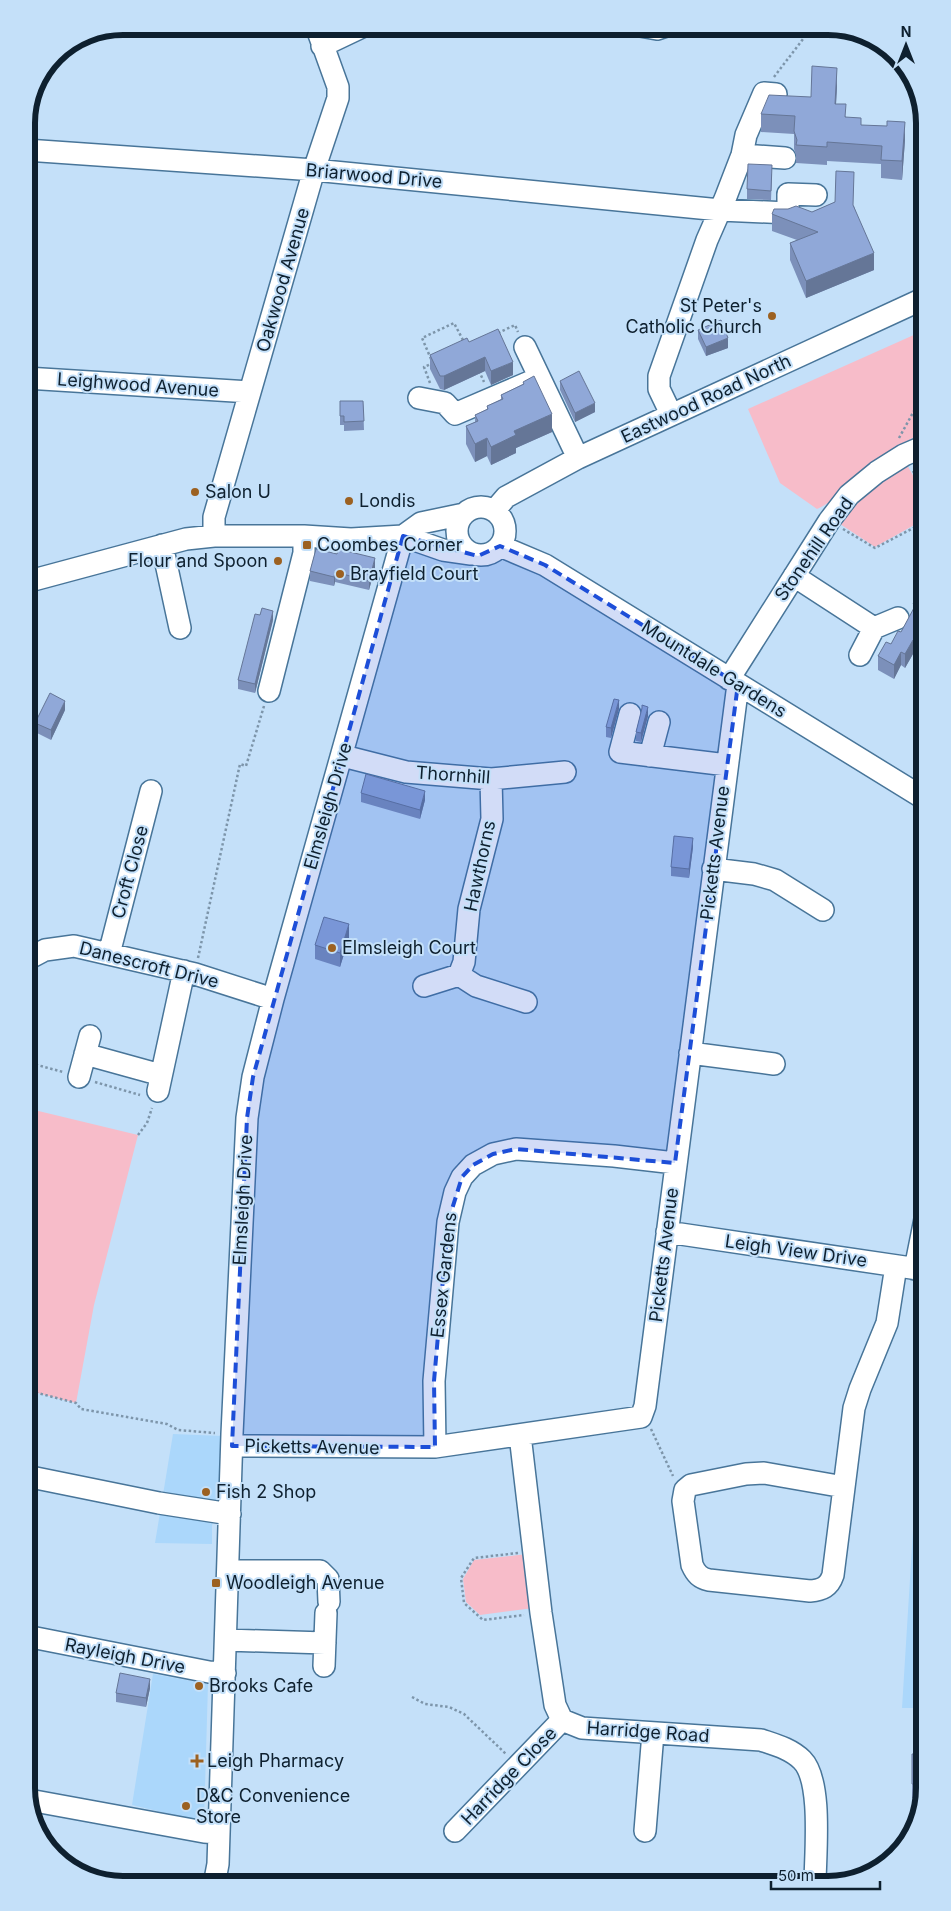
<svg xmlns="http://www.w3.org/2000/svg" width="951" height="1911" font-family="Inter,sans-serif">
  <style>
    .built { fill: #abd7fb }
    .green { fill: #f7bcc9 }
    .lines { fill: none; stroke-linecap: round; stroke-linejoin: round }
    .minor-casing { stroke: #487599; stroke-width: 24 }
    .path { stroke: #7d95aa; stroke-width: 2.5; stroke-dasharray: 2.5 2.5; stroke-linecap: butt }
    .minor { stroke: #fff; stroke-width: 21 }
    .wall { fill: #7c90ba }
    .shaded-wall { fill: #657697 }
    .building { fill: #90a8d8; stroke: #657697 }
    .marked { fill: #1d4ed8; fill-opacity: 0.2; stroke: #1d4ed8; stroke-width: 4; stroke-dasharray: 10 6; stroke-linejoin: round }
    .poi-dot { fill: #9c6121; stroke: #c4e0f9; stroke-width: 2 }
    .labels { text-anchor: middle; stroke-width: 4; stroke-linejoin: round; paint-order: stroke }
    .street-label { font-size: 18px; fill: #0e202f; stroke: #c4e0f9 }
    .poi-label { font-size: 18px; fill: #0e202f; stroke: #c4e0f9; text-anchor: start }
    .rim { fill: none; stroke: #0e202f; stroke-width: 6 }
  </style>
  <rect width="100%" height="100%" fill="#c4e0f9"/>
  <path class="built" d="M922,1385L925,1386V1708H902Z
    M173,1434L222,1436L218,1501L212,1526V1544L155,1543Z
    M153,1674L208,1684L204,1822L132,1805Z"/>
  <path class="green" d="M925,330V432C900,444 875,457 855,476C841,489 836,501 817,509L780,483L748,409Z
    M906,463L925,497V519L875,547L837,522L863,494Z
    M26,1108L138,1135L94,1305L76,1403L26,1390Z
    M527,1554L534,1608L480,1615L466,1602L463,1579L474,1560Z"/>
  <g class="lines">
    <g class="minor-casing">
      <path id="minor" d="M640,26L657,29L666,26
        M322,46L364,26
        M26,150L314,170L720,210L788,213V194L816,195
        M742,155L785,158
        M525,347L578,458
        M26,378L250,392
        M419,398L445,403L455,414L539,378
        M671,414L659,389V376L707,240L725,199L742,155L746,135L764,93L776,94
        M457 531a24 24 0 1 1 48 0a24 24 0 1 1-48 0Z
        M494,511L506,497L578,458L925,298
        M214,536V517L314,170L338,98V87L316,26
        M403,536L421,523L464,514
        M162,545L180,628
        M500,546L545,565L925,799
        M794,576L874,628
        M26,582L186,539L214,536H304L351,539L403,536L443,550L471,554
        M860,655L874,628L898,618
        M729,679L829,521L849,495L877,472L904,455L925,446
        M269,691L304,553V536
        M630,714L620,752L727,765
        M343,756L406,772L491,779L565,772
        M650,756L659,722
        M713,869L754,874L775,880L823,910
        M109,954L151,791
        M26,960L45,950L74,946L195,974L273,999
        M459,975L476,986L526,1002
        M424,986L459,975L464,962L469,909L492,819L491,779
        M690,1053L774,1064
        M85,1054L161,1075
        M79,1077L90,1036
        M158,1091L184,971
        M667,1232L925,1270
        M915,1269L925,1219
        M520,1435L541,1613L555,1705L562,1720L582,1728L761,1740C776,1745 791,1749 802,1760C823,1781 815,1855 815,1885
        M232,1446L435,1447L641,1417L645,1406L738,684
        M435,1447L434,1381L448,1222L455,1192L462,1177L473,1165L493,1154L516,1149L614,1156L675,1163
        M26,1476L159,1503L230,1514
        M844,1487L764,1473L746,1474L691,1485L685,1490L683,1501L692,1565C696,1574 700,1578 709,1580L810,1591C822,1590 829,1587 833,1575L854,1408L860,1389L887,1323L896,1266
        M229,1571H320L328,1579L329,1602
        M26,1636L209,1672L225,1673
        M226,1640L325,1643
        M324,1666L326,1613
        M29,1800L204,1832L219,1833
        M455,1831L562,1720
        M645,1831L653,1733
        M214,1885L218,1864L232,1434L247,1118L253,1077L273,999L403,536"/>
    </g>
    <path class="path" d="M774,77L813,26
      M498,333L515,325L518,332
      M431,359L422,338L454,323L464,342
      M479,371L484,382
      M430,383L424,367L433,363
      M899,438L925,391
      M913,471L925,493
      M843,529L875,548L925,522
      M198,958L240,764L246,766L264,706
      M26,1062L63,1072
      M95,1082L140,1095
      M138,1135L147,1123L152,1108
      M26,1390L76,1403L81,1409L167,1424L178,1430L215,1433
      M651,1429L673,1476
      M518,1553L474,1558L461,1578L464,1603L483,1620L524,1615
      M412,1697L425,1704L449,1707L464,1714L506,1754"/>
    <use href="#minor" class="minor"/>
  </g>
  <path class="wall" d="M837,86L836,104L846,117L861,125L905,140L902,180L881,178V164L827,161V165L796,163V155L794,149V134L761,132V114L811,97Z
    M772,174L771,200L747,199V189Z
    M835,202L854,206L874,270L806,298L790,260V243L797,240L772,231V214L812,212Z
    M698,330L728,348L706,356L698,339Z
    M469,342L513,375L491,385L485,371L444,390L440,389L430,369V355Z
    M560,381L595,412L575,422L560,390Z
    M523,382L552,432L516,448V453L491,465L487,456L475,462L466,444V426L475,422V415L487,409V406L501,399V395L523,384Z
    M340,401H363L364,430L344,431V425H340Z
    M337,554L375,568L369,590L335,582L334,586L310,581V571Z
    M925,592V638L915,655L913,654L905,668L901,665L894,679L878,670V656L891,644L901,632L913,610V604Z
    M273,620L255,693L238,689V680Z
    M642,708L648,716L641,742L636,741V732Z
    M619,709L611,738L606,737V727Z
    M65,710L51,740L35,732V723Z
    M361,793L425,800L420,819L361,802Z
    M693,847L689,878L671,876V867Z
    M349,938L340,967L315,959V945Z
    M150,1688L146,1707L116,1702V1693Z
    M925,1751V1788L922,1798H912V1754H923Z"/>
  <path class="shaded-wall" d="M837,68V86L835,122V104Z
    M905,122V140L902,180V161Z
    M874,253V270L806,298V281Z
    M728,338V348L706,356V347Z
    M485,357V371L444,390V376Z
    M513,362V375L491,385V371Z
    M595,403V412L575,422V413Z
    M552,414V432L516,448V453L491,465V447L514,431Z
    M487,438V456L475,462V444Z
    M375,558V568L369,590V581Z
    M335,572V582L334,586V577Z
    M273,611V620L255,693V684Z
    M925,624V638L915,655V642Z
    M913,640V654L905,668V654Z
    M901,652V665L894,679V665Z
    M619,700V709L611,738V728Z
    M65,701V710L51,740V730Z
    M648,707V716L641,742V733Z
    M29,713V727L26,732V718Z
    M425,791V800L420,819V810Z
    M693,838V847L689,878V869Z
    M349,924V938L340,967V953Z
    M150,1679V1688L146,1707V1698Z"/>
  <path class="building" d="M812,66L837,68L835,104H846L845,117L861,118V125L887,126V121L905,122L902,161L881,160L882,146L827,142V147L796,145L797,140L794,131L795,116L761,114L769,95L811,97Z
    M748,164L772,165L771,191L747,189Z
    M836,171L854,172L853,205L874,253L806,281L790,243L818,232L772,214L774,209H788L796,206L812,212L835,202Z
    M721,320L728,338L706,347L698,330Z
    M498,329L513,362L491,371L485,357L444,376H440L430,355L467,338L469,342Z
    M579,371L595,403L575,413L560,381Z
    M534,376L552,414L514,431L516,435L491,447L487,438L475,444L466,426L478,421L475,415L488,409L487,406L503,399L501,395L524,384L523,382Z
    M340,401H363L364,421L344,422V416H340Z
    M316,549L337,554L338,549L375,558L369,581L335,572L334,577L310,571Z
    M921,590L925,592V624L915,642L913,640L905,654L901,652L894,665L878,656L886,642L891,644L898,631L901,632L915,606L913,604Z
    M262,608L273,611L255,684L238,680L255,614L260,615Z
    M50,693L65,701L51,730L35,723Z
    M614,699L619,700L611,728L606,727Z
    M642,705L648,707L641,733L636,732L642,708Z
    M26,712L29,713L26,718Z
    M366,774L425,791L420,810L361,793Z
    M674,836L693,838L689,869L671,867Z
    M324,917L349,924L340,953L315,945Z
    M120,1673L150,1679L146,1698L116,1693Z
    M923,1751H925V1784H912V1754H923Z"/>
  <path class="marked" d="M403,536L478,556L500,546L545,565L738,684L675,1163L516,1149L493,1154L473,1165L462,1177L448,1222L434,1381L435,1447L232,1446L247,1118L253,1077Z"/>
  <g class="poi-dot">
    <circle cx="772" cy="316" r="5"/>
    <circle cx="195" cy="492" r="5"/>
    <circle cx="349" cy="501" r="5"/>
    <rect x="302" y="540" width="10" height="10" rx="2.5"/>
    <circle cx="278" cy="561" r="5"/>
    <circle cx="340" cy="574" r="5"/>
    <circle cx="332" cy="948" r="5"/>
    <circle cx="206" cy="1492" r="5"/>
    <rect x="211" y="1578" width="10" height="10" rx="2.5"/>
    <circle cx="199" cy="1686" r="5"/>
    <path d="M194.5 1753.5h5v5h5v5h-5v5h-5v-5h-5v-5h5z"/>
    <circle cx="186" cy="1806" r="5"/>
  </g>
  <g class="labels">
    <g class="street-label">
      <text transform="translate(374 176) rotate(5)" y="6">Briarwood Drive</text>
      <text transform="translate(283 280) rotate(-74)" y="6">Oakwood Avenue</text>
      <text transform="translate(138 385) rotate(4)" y="6">Leighwood Avenue</text>
      <text transform="translate(706 399) rotate(-25)" y="6">Eastwood Road North</text>
      <text transform="translate(814 549) rotate(-55)" y="6">Stonehill Road</text>
      <text transform="translate(714 669) rotate(32)" y="6">Mountdale Gardens</text>
      <text transform="translate(453 775) rotate(4)" y="6">Thornhill</text>
      <text transform="translate(328 806) rotate(-74)" y="6">Elmsleigh Drive</text>
      <text transform="translate(715 853) rotate(-83)" y="6">Picketts Avenue</text>
      <text transform="translate(480 866) rotate(-78)" y="6">Hawthorns</text>
      <text transform="translate(130 872) rotate(-75)" y="6">Croft Close</text>
      <text transform="translate(149 965) rotate(14)" y="6">Danescroft Drive</text>
      <text transform="translate(243 1200) rotate(-87)" y="6">Elmsleigh Drive</text>
      <text transform="translate(796 1251) rotate(8)" y="6">Leigh View Drive</text>
      <text transform="translate(664 1255) rotate(-83)" y="6">Picketts Avenue</text>
      <text transform="translate(444 1275) rotate(-84)" y="6">Essex Gardens</text>
      <text transform="translate(312 1447) rotate(1)" y="6">Picketts Avenue</text>
      <text transform="translate(125 1656) rotate(11)" y="6">Rayleigh Drive</text>
      <text transform="translate(648 1732) rotate(4)" y="6">Harridge Road</text>
      <text transform="translate(509 1776) rotate(-46)" y="6">Harridge Close</text>
    </g>
    <g class="poi-label">
      <text x="762" y="312" text-anchor="end">St Peter's<tspan x="762" dy="21">Catholic Church</tspan></text>
      <text x="205" y="498">Salon U</text>
      <text x="359" y="507">Londis</text>
      <text x="317" y="551">Coombes Corner</text>
      <text x="268" y="567" text-anchor="end">Flour and Spoon</text>
      <text x="350" y="580">Brayfield Court</text>
      <text x="342" y="954">Elmsleigh Court</text>
      <text x="216" y="1498">Fish 2 Shop</text>
      <text x="226" y="1589">Woodleigh Avenue</text>
      <text x="209" y="1692">Brooks Cafe</text>
      <text x="207" y="1767">Leigh Pharmacy</text>
      <text x="196" y="1802">D&amp;C Convenience<tspan x="196" dy="21">Store</tspan></text>
    </g>
  </g>
  <path d="M0 0H951V1911H0ZM123 35H828A88 88 0 0 1 916 123V1788A88 88 0 0 1 828 1876H123A88 88 0 0 1 35 1788V123A88 88 0 0 1 123 35Z" fill="#c4e0f9" fill-rule="evenodd"/>
  <path class="rim" d="M123 35H828A88 88 0 0 1 916 123V1788A88 88 0 0 1 828 1876H123A88 88 0 0 1 35 1788V123A88 88 0 0 1 123 35Z"/>
  <g transform="translate(906 45)" stroke="#c4e0f9" stroke-width="4" paint-order="stroke">
  <path d="M0-4L9 19L0 12L-9 19Z" fill="#0e202f"/>
  <text y="-8" font-size="14" font-weight="bold" text-anchor="middle" fill="#0e202f">N</text>
  </g>
  <path d="M771 1881v8h109v-8" fill="none" stroke="#0e202f" stroke-width="2.5"/>
  <text x="778" y="1881" font-size="15" fill="#0e202f" stroke="#c4e0f9" stroke-width="4" paint-order="stroke">50 m</text>
</svg>
